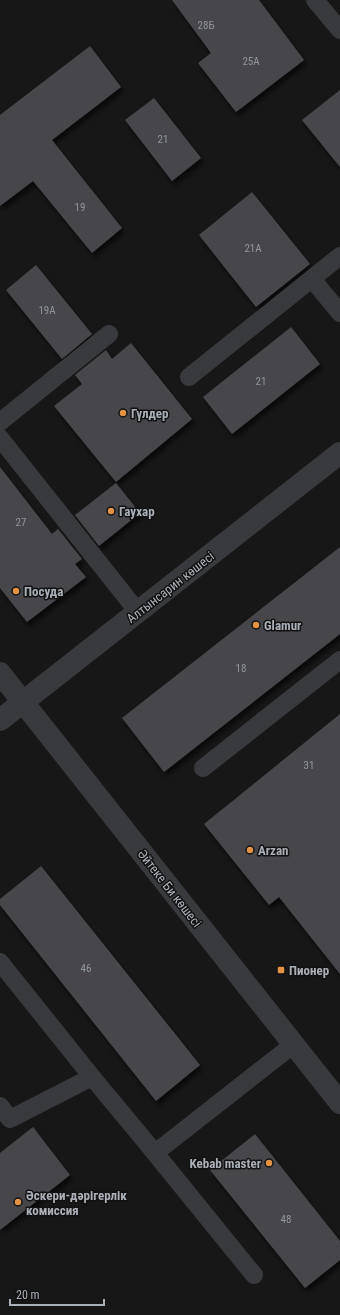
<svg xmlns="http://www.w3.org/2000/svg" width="340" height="1315" font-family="'Roboto Condensed',sans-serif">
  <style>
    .building { fill: #46474b; filter: url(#shadow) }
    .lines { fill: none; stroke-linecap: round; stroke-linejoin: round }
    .service { stroke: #383a3d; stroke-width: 18 }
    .minor { stroke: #383a3d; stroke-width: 22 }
    .tertiary { stroke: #383a3d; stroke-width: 22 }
    .poi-dot { fill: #e29345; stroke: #121213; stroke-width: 1.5 }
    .labels { text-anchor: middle; stroke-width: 3; stroke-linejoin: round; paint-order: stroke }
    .number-label { font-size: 11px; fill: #91969c }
    .poi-label { font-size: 13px; font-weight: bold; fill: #aab0b7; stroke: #121213; text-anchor: start }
    .street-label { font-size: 13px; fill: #aab0b7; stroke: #121213 }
  </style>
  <defs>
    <filter id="shadow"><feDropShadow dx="2.5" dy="4.5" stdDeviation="2" flood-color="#0009"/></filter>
  </defs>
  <rect width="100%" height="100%" fill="#171718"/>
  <path class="building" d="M172,0H259L304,60L236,112L198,63L211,53Z
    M90,46L121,87L52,140L122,228L92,253L33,181L0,206V115Z
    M340,90V167L302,120Z
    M154,98L201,158L172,181L125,120Z
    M252,192L310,264L256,307L199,235Z
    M36,265L92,334L62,359L6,290Z
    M291,327L320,364L232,434L203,397Z
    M131,343L192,419L116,482L54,406L82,384L75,375L106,350L112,359Z
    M0,467L52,534L58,529L82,559L75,564L86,577L27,622L0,588Z
    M116,483L140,513L99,546L75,515Z
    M340,547V634L164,772L122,718Z
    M340,714V974L279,897L269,905L204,824Z
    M41,866L200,1065L156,1101L0,905V899Z
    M33,1127L70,1175L0,1230V1153Z
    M255,1134L340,1241V1260L305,1288L210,1170Z"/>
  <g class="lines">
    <path class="service" d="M315,0L340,30
      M312,279L340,313
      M189,377L340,256
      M0,422L109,334
      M0,438L138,612
      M203,768L340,660
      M0,962L92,1077L155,1153L294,1044
      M0,1106L10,1119L92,1077
      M155,1153L254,1275"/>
    <path class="minor" d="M0,720L340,453"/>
    <path class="tertiary" d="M0,673L340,1103"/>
  </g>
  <g class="poi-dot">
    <circle cx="123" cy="413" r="4"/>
    <circle cx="111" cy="511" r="4"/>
    <circle cx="16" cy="591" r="4"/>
    <circle cx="256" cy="625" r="4"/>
    <circle cx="250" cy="850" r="4"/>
    <rect x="277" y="966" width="8" height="8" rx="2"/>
    <circle cx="269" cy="1163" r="4"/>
    <circle cx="18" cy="1202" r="4"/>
  </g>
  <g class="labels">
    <g class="number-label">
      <text x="206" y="29">28Б</text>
      <text x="251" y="65">25А</text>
      <text x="163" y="143">21</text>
      <text x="80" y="211">19</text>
      <text x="253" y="252">21А</text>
      <text x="47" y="314">19А</text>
      <text x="261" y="385">21</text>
      <text x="21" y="526">27</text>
      <text x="241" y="672">18</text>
      <text x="309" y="769">31</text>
      <text x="86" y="972">46</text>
      <text x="286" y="1223">48</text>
    </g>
    <g class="poi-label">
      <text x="131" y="418">Гүлдер</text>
      <text x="119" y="516">Гаухар</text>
      <text x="24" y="596">Посуда</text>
      <text x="264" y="630">Glamur</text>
      <text x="258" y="855">Arzan</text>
      <text x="289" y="975">Пионер</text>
      <text x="261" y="1168" text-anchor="end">Kebab master</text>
      <text x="26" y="1200">Әскери-дәрігерлік<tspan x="26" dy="15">комиссия</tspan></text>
    </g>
    <g class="street-label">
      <text transform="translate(170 587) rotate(-38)" y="5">Алтынсарин көшесі</text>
      <text transform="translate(170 888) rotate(52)" y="5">Әйтеке Би көшесі</text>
    </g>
  </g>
  <path d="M10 1299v6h94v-6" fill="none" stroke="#aab0b7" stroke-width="2"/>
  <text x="16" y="1299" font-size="12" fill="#aab0b7" stroke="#121213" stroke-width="3" paint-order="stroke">20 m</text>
</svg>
